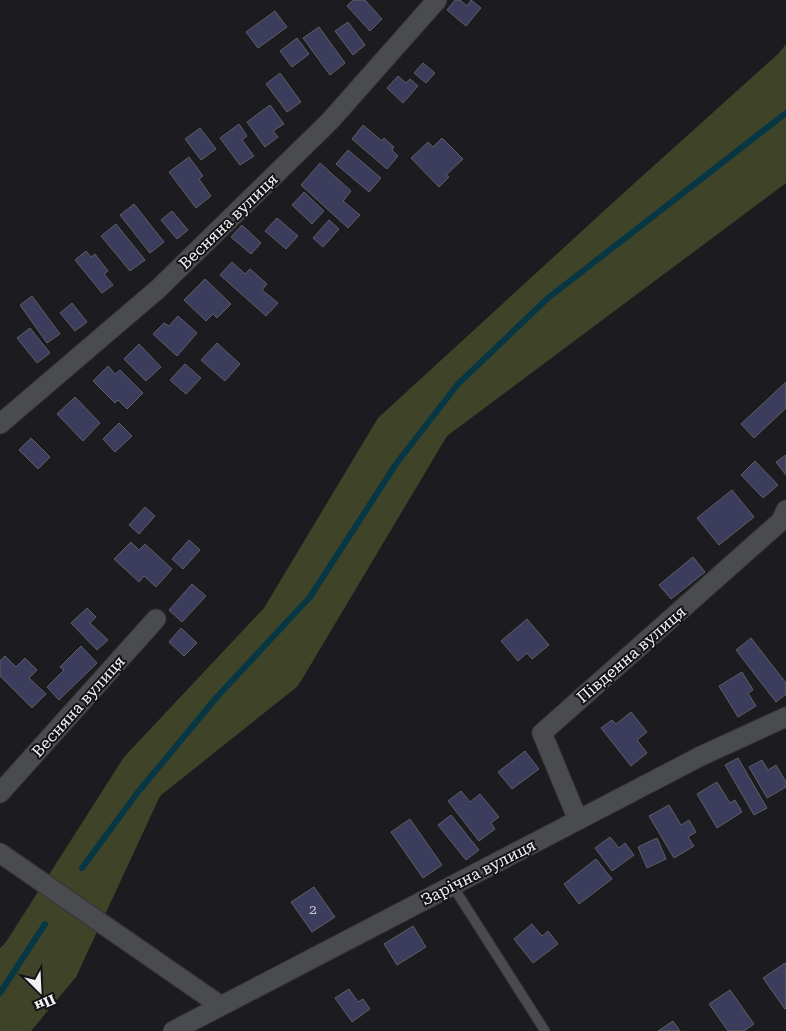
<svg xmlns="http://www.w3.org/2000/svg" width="786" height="1031" font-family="'Roboto Serif',serif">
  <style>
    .green { fill: #3f4327 }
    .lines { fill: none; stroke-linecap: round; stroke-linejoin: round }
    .stream { stroke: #073744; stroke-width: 6 }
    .building { fill: #3c3d5c; stroke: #5e5f63 }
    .service-casing { stroke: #363639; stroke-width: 11 }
    .minor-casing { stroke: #363639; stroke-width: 21 }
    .service { stroke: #4a4b4f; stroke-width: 9 }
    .minor { stroke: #4a4b4f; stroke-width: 19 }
    .labels { text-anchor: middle; stroke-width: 4; stroke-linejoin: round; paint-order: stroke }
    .number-label { font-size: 14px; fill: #c4c4ce }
    .street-label { font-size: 16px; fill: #f1f1f4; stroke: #131317 }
  </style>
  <rect width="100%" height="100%" fill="#1c1c20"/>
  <path class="green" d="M786,44V183L447,436L298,686L160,796L76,977L31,1031H0V948L6,942L124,757L264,608L378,418L618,198L779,53Z"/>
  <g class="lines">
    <path class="stream" d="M82,868L138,792L216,698L310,597L396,464L458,384L548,298L786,113
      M0,993L45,924"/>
  </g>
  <path class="building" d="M353,0H365L382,19L370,31L347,6Z
    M455,0H460L467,6L471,0L481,8L466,26L447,10Z
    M275,11L287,27L258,48L246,32Z
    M348,22L365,45L353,55L335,31Z
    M319,27L345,63L330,75L303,38Z
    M297,38L309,54L292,67L280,51Z
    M423,63L435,73L426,83L414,73Z
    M280,73L301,102L287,112L266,84Z
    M398,76L406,83L410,79L418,86L403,103L387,88Z
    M270,105L284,124L273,131L278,137L265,147L247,122Z
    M239,124L247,136L242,140L254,156L240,165L220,138Z
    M363,125L382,141L384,138L394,147L392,150L398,156L387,169L352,139Z
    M200,128L216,149L201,160L185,139Z
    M442,138L463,159L446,175L449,177L439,187L411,158L428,142L433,147Z
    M348,150L381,178L369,192L336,164Z
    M189,157L203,176L199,179L211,196L196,208L169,172Z
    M320,163L351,191L343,201L360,215L348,228L301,185Z
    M304,192L324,211L312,224L292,205Z
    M134,204L164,242L150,253L120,215Z
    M172,211L188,230L177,239L161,220Z
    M277,218L298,236L286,249L265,231Z
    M329,220L339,229L323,247L313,238Z
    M116,224L145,260L130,271L101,236Z
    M242,225L261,243L251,254L231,237Z
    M86,251L91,257L95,254L108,271L104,274L113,285L102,293L75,260Z
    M232,262L245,274L250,269L267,284L262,290L278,303L266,316L220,275Z
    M205,279L231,304L217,318L213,314L206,321L184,300Z
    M32,296L60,334L47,343L20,305Z
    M72,303L87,322L75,331L60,313Z
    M178,316L197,333L177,356L153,334L164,323L169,326Z
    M30,328L50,353L37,363L17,338Z
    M217,343L240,364L225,381L201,360Z
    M139,344L161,367L146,381L124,359Z
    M185,364L201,378L186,394L170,380Z
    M108,366L115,374L120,370L143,393L127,409L118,400L115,403L93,381Z
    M786,382V408L754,438L741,424Z
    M75,397L100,423L83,441L57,414Z
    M119,423L132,436L115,452L103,439Z
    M31,438L50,457L38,469L19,450Z
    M786,455V475L776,462Z
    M755,461L778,485L763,498L741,475Z
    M732,490L754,517L719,545L697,518Z
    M145,507L155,516L139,534L129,525Z
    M189,540L200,550L183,569L172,559Z
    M131,542L139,550L145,544L172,569L156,587L144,576L139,582L114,559Z
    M693,557L705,572L671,599L659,585Z
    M192,584L206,596L182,622L169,610Z
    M87,608L96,617L90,623L108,640L97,650L71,623Z
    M527,619L549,645L532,659L527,653L518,661L501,641Z
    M181,628L197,643L184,656L169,642Z
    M751,638L786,683V694L776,702L736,650Z
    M81,646L97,663L59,700L47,687L64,670L60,667Z
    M5,656L16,667L25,658L37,670L29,678L46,694L32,708L0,676V661Z
    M742,672L753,690L748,693L756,706L738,717L719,686Z
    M631,712L647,732L637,740L647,753L631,766L601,728L612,720L616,724Z
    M525,751L539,769L512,789L498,772Z
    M738,758L767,808L754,815L725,765Z
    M762,760L768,770L776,765L786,782V787L767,798L749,767Z
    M717,782L730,803L735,800L742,812L717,828L697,794Z
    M461,791L470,802L480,794L499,817L491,823L495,829L479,841L448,801Z
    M669,805L681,825L689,820L696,832L688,837L694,846L674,858L649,816Z
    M451,815L479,850L466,860L438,825Z
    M410,819L442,865L423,878L391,832Z
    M610,837L619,848L625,843L634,855L612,871L595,848Z
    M657,838L666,859L647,868L638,847Z
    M596,859L612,879L579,904L564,884Z
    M314,887L335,917L312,932L291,902Z
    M532,924L542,936L548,931L558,944L533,963L514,939Z
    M413,926L426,947L397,965L384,944Z
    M785,963L786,965V1008L785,1009L763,978Z
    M349,989L358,1002L363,999L370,1009L352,1022L335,998Z
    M730,990L754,1024L744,1031H728L709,1004Z
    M673,1021L680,1031H658Z"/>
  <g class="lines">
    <g class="service-casing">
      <path id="service" d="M452,885L545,1031"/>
    </g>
    <g class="minor-casing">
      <path id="minor" d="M0,424L158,289L330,121L437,0
        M0,793L156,619
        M578,820L542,733L781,521L786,510
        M0,853L221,1006
        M173,1031L701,756L786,717"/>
    </g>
    <use href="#service" class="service"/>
    <use href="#minor" class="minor"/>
  </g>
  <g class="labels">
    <g class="number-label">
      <text x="313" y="914">2</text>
    </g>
    <g class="street-label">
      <text transform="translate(228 221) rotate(-44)" y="6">Весняна вулиця</text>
      <text transform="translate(631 654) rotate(-41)" y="6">Південна вулиця</text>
      <text transform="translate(78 706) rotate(-48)" y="6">Весняна вулиця</text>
      <text transform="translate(478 872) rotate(-27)" y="6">Зарічна вулиця</text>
    </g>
  </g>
  <g transform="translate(40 991) rotate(156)" stroke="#131317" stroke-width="4" paint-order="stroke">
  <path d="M0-4L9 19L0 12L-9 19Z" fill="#f1f1f4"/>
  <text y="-8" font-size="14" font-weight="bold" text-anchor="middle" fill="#f1f1f4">Пн</text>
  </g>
</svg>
